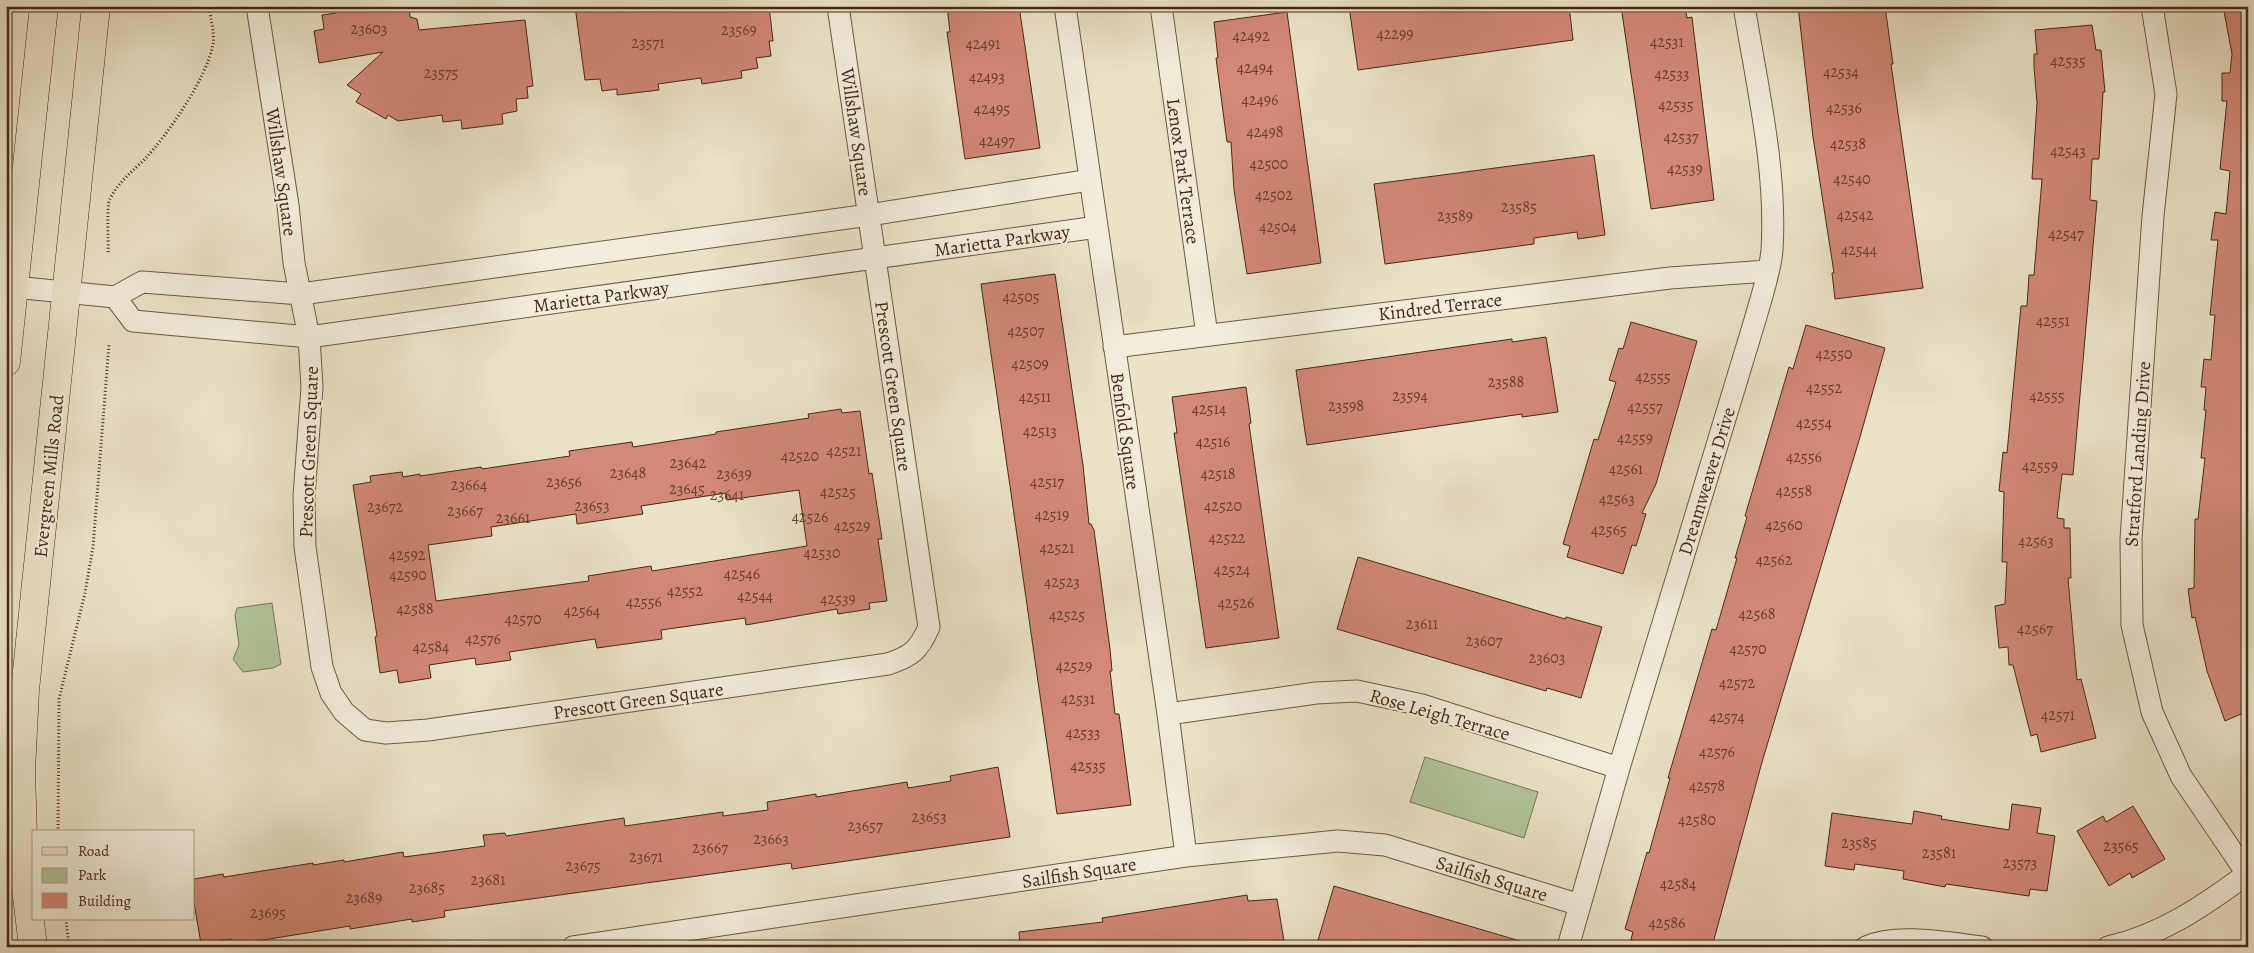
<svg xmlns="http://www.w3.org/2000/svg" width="2254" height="953" font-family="Alegreya,serif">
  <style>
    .green { fill: #b1c59a; stroke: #7c7756 }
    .building { fill: #d38878; stroke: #472913; fill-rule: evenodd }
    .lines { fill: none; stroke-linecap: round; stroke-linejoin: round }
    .minor-casing { stroke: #705840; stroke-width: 23 }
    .primary-casing { stroke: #472913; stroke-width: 29 }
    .path { stroke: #472913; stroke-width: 3; stroke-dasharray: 1 2.5; stroke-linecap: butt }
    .minor { stroke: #f2eddb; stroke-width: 21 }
    .primary { stroke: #ebe3c8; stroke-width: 28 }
    .labels { text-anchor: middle; stroke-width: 4; stroke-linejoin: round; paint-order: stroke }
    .number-label { font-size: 16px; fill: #6a412c }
    .street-label { font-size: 19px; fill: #472913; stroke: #f2eddb }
  </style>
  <rect width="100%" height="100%" fill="#ebe3c8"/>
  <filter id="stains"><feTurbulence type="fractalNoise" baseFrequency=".004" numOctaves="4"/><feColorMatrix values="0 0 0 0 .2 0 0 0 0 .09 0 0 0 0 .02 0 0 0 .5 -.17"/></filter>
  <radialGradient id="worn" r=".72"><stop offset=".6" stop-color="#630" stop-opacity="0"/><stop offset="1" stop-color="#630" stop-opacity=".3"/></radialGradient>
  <path class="green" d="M272,603L281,664L273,668L243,672L233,659L239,645L235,615L237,608Z
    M1425,757L1538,792L1524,838L1410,802Z"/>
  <path class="building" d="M335,6H409L410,17L417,19L419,30L525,20L533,86L527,87L528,98L516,99L517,111L502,114L503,124L462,129L461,120L443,122L442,115L398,121L388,115L386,119L356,102L361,94L347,85L383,52L319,63L314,31L324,29L322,15L336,13Z
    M575,6H769L773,41H769L771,56L756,58L758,68L741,71L742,78L702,84L701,78L658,84L659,90L617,95V89L602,91L600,79L585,80Z
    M947,6H1019L1040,148L965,159L947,32H950Z
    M1349,6H1569L1573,40L1358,70Z
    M1621,6H1685L1687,18L1692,17L1714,200L1651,209Z
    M1798,6H1885L1893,64H1891L1923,288L1835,299L1832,273H1834L1813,137Z
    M2223,6H2248V711L2225,721L2207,671L2195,617L2192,618L2188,589L2194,588L2195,519H2198L2205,458H2201L2206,410H2204L2206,387H2201L2204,359L2211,360L2215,315H2210L2218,240H2211L2215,212L2226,214L2230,171L2220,169L2227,101H2222V73H2230L2232,54Z
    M1287,12L1321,263L1247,274L1234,190L1231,142H1227L1216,58H1218L1214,22Z
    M2092,25L2096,50H2101L2105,92H2103L2099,159H2092L2090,200L2097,201L2073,475L2062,474L2057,518L2064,519V528H2070L2071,578H2068L2077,680L2081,679L2096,738L2041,752L2037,734L2031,736L2013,665H2009L2008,647L1999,648L1995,606L2005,604L2007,562H2002L2004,492L1999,491L2003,452L2007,453L2021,306H2027L2029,275H2034L2042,179H2032L2037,103L2034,67V54H2037L2035,30Z
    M1594,155L1605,235L1578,239L1577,232L1534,238V244L1385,264L1374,184Z
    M1055,274L1083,465L1089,524H1091L1094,530L1110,649L1112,671H1110L1115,714H1119L1131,805L1057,814L981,284Z
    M1631,322L1697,341L1656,484L1642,513L1646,514L1636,546L1632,545L1623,574L1567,557L1570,546L1563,544L1594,439L1598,440L1616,382L1609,380L1619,348L1623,349Z
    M1806,325L1885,348L1860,437L1762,762L1712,947H1629L1633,932L1625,929L1647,852L1649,853L1670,778H1668L1712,629L1716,630L1737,558H1735L1747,517L1745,516L1789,367L1793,369Z
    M1546,337L1558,412L1522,417V414L1307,445L1296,370L1512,339V342Z
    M1246,387L1251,423L1249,424L1279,638L1206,648L1174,433H1177L1172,397Z
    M841,409L842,413L860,411L869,474L872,473L882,539H878L887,601L869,603L870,609L838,614L837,609L746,625L745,618L661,630L662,639L597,648L595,639L509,652L511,660L476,665L475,658L429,665L431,678L399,683L397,670L380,673L375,637L377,636L353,485L371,482L370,476L402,472L403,477L420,474V476L481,467L482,469L570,456L569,451L632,442L633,447L716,434V432L809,418L808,414ZM799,490L807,546L652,571L651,566L588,576L589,581L436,601L428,545L492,536L491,527L576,514L577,524L643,514L641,506L726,493L727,500Z
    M1358,557L1565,619L1566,617L1602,627L1581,698L1547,688L1546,691L1337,629Z
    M998,767L1010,837L792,869L791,863L444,911L445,917L412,922V919L350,929V926L232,945L231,939L201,944L194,903V879L223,874L224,877L313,863V865L344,860V862L403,852L404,857L434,853L485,846L483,835L505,833L506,836L624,818L625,826L723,812V816L768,810L767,802L816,794V797L907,782L908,788L951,781L950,776Z
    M2012,804L2041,808L2037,833L2055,836L2047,891L2030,889L2029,896L1946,884L1945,887L1903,879L1904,871L1855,864L1854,870L1825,866L1832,813L1912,824L1914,811L1942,816L1941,819L2009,830Z
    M2133,806L2165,859L2132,878L2130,873L2109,886L2077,831L2103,816L2106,822Z
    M1334,886L1520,941L1519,947H1316Z
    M1247,895L1248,901L1277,899L1285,947H1020L1019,932L1103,922L1102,918Z"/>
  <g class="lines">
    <g class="minor-casing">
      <path id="minor" d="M257,6L288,205L294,263L309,337L312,387L304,496L305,547L322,667L331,693L344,712L365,730L386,733L428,730L888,664C912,656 919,650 929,627L838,6
        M1065,6L1168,714L1186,856
        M1161,6L1207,335
        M2152,6L2166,94L2153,216L2131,539L2132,625L2152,712L2181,776L2248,875
        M14,287L115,297L142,282L301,294L869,215L1090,180
        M115,297L133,321L309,337L1097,227
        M1114,347L1670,278L1767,271
        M1168,714L1316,693L1357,691L1422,705L1619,768
        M573,947L1186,856L1338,841L1385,845L1580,905
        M1568,947L1619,768L1755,320C1761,298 1770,273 1772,250C1777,169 1757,86 1744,6
        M1866,947C1897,933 1948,943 1982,947
        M2108,947C2160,936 2205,905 2247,874"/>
    </g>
    <g class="primary-casing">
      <path id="primary" d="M6,362L44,6
        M33,947L24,870L21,771L25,690L96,6"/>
    </g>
    <path class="path" d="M108,252C109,241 106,205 110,199C118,182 132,172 145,159C168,134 207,78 213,44C215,33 210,17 209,6
      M58,832L59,699L85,593L93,547L109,344
      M66,919L69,947"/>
    <use href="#minor" class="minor"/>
    <use href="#primary" class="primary"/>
  </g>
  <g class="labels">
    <g class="number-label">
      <text x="369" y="34">23603</text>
      <text x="739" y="35">23569</text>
      <text x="1395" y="39">42299</text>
      <text x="1251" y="41">42492</text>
      <text x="1667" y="47">42531</text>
      <text x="648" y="48">23571</text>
      <text x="983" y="49">42491</text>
      <text x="2068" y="66">42535</text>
      <text x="1255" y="73">42494</text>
      <text x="1841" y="77">42534</text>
      <text x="441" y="78">23575</text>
      <text x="1672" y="79">42533</text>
      <text x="987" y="82">42493</text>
      <text x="1260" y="105">42496</text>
      <text x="1676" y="110">42535</text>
      <text x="1844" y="113">42536</text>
      <text x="992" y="114">42495</text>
      <text x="1265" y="137">42498</text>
      <text x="1681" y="142">42537</text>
      <text x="997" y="146">42497</text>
      <text x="1848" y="149">42538</text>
      <text x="2068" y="156">42543</text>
      <text x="1269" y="169">42500</text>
      <text x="1685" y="174">42539</text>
      <text x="1852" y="184">42540</text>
      <text x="1274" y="200">42502</text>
      <text x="1519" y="212">23585</text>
      <text x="1855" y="220">42542</text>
      <text x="1455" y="221">23589</text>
      <text x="1278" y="232">42504</text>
      <text x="2066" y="239">42547</text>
      <text x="1859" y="255">42544</text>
      <text x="1021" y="302">42505</text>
      <text x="2053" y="326">42551</text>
      <text x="1026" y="336">42507</text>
      <text x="1834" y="359">42550</text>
      <text x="1030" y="369">42509</text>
      <text x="1653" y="382">42555</text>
      <text x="1506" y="387">23588</text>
      <text x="1824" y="393">42552</text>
      <text x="1410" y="401">23594</text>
      <text x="2047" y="401">42555</text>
      <text x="1035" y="402">42511</text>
      <text x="1346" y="411">23598</text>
      <text x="1645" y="412">42557</text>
      <text x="1209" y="414">42514</text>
      <text x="1814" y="428">42554</text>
      <text x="1040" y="436">42513</text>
      <text x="1635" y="443">42559</text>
      <text x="1213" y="447">42516</text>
      <text x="844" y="456">42521</text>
      <text x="800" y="461">42520</text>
      <text x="1804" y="462">42556</text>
      <text x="688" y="468">23642</text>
      <text x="2040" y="471">42559</text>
      <text x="1626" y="474">42561</text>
      <text x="628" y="478">23648</text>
      <text x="734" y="479">23639</text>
      <text x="1218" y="479">42518</text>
      <text x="564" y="487">23656</text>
      <text x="1047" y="487">42517</text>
      <text x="469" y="490">23664</text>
      <text x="687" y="494">23645</text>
      <text x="1794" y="496">42558</text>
      <text x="838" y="497">42525</text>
      <text x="727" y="500">23641</text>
      <text x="1617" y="504">42563</text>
      <text x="592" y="511">23653</text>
      <text x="1223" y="511">42520</text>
      <text x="385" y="512">23672</text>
      <text x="465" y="516">23667</text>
      <text x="1052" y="520">42519</text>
      <text x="810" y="522">42526</text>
      <text x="513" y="523">23661</text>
      <text x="1784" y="530">42560</text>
      <text x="852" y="531">42529</text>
      <text x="1609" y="535">42565</text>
      <text x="1227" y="543">42522</text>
      <text x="2036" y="546">42563</text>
      <text x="1057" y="553">42521</text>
      <text x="822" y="558">42530</text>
      <text x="407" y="560">42592</text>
      <text x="1774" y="565">42562</text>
      <text x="1232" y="575">42524</text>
      <text x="742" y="579">42546</text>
      <text x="408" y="580">42590</text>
      <text x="1062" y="587">42523</text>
      <text x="685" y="596">42552</text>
      <text x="755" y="601">42544</text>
      <text x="838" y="604">42539</text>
      <text x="644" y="607">42556</text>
      <text x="1236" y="608">42526</text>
      <text x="415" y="614">42588</text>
      <text x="582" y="616">42564</text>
      <text x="1757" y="619">42568</text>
      <text x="1067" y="620">42525</text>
      <text x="523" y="624">42570</text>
      <text x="1422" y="629">23611</text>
      <text x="2035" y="634">42567</text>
      <text x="483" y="644">42576</text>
      <text x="1484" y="646">23607</text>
      <text x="431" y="652">42584</text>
      <text x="1748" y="654">42570</text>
      <text x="1547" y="663">23603</text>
      <text x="1074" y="671">42529</text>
      <text x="1737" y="688">42572</text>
      <text x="1078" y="704">42531</text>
      <text x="2058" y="720">42571</text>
      <text x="1727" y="722">42574</text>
      <text x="1083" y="738">42533</text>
      <text x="1717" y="757">42576</text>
      <text x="1088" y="771">42535</text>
      <text x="1707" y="791">42578</text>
      <text x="929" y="822">23653</text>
      <text x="1697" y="825">42580</text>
      <text x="865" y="831">23657</text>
      <text x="771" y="844">23663</text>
      <text x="1859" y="848">23585</text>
      <text x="2121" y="851">23565</text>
      <text x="710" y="853">23667</text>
      <text x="1939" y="858">23581</text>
      <text x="646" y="862">23671</text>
      <text x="2020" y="868">23573</text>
      <text x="583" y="871">23675</text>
      <text x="488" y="885">23681</text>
      <text x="1678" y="889">42584</text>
      <text x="427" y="893">23685</text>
      <text x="364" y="903">23689</text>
      <text x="268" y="918">23695</text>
      <text x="1667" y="928">42586</text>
    </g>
    <g class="street-label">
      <text transform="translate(857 132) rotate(82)" y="7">Willshaw Square</text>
      <text transform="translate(1184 171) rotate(82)" y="7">Lenox Park Terrace</text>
      <text transform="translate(282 172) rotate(82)" y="7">Willshaw Square</text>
      <text transform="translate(1002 240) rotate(-8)" y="7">Marietta Parkway</text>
      <text transform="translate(601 296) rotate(-8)" y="7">Marietta Parkway</text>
      <text transform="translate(1440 306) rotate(-7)" y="7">Kindred Terrace</text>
      <text transform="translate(894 386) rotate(82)" y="7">Prescott Green Square</text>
      <text transform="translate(1126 431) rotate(82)" y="7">Benfold Square</text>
      <text transform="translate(308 452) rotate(-88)" y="7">Prescott Green Square</text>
      <text transform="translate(2137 454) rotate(-86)" y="7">Stratford Landing Drive</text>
      <text transform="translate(48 476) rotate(-84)" y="7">Evergreen Mills Road</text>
      <text transform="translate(1706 481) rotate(-73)" y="7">Dreamweaver Drive</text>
      <text transform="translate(638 700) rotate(-8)" y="7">Prescott Green Square</text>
      <text transform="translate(1440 714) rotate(16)" y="7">Rose Leigh Terrace</text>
      <text transform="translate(1079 872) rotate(-9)" y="7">Sailfish Square</text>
      <text transform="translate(1492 878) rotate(17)" y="7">Sailfish Square</text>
    </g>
  </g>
  <rect width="2254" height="953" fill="none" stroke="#ebe3c8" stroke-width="25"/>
  <rect x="8" y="8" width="2239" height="938" fill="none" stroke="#472913" stroke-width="2.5"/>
  <rect x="12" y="12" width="2229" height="928" fill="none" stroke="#472913"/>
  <rect x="32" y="830" width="162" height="90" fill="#f2eddb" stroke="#ae9f8b"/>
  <rect x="42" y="847" width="25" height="8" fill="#ebe3c8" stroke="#ae9f8b"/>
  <text x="78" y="856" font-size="15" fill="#472913">Road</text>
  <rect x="42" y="868" width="25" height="15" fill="#b1c59a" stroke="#ae9f8b"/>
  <text x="78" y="880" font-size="15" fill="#472913">Park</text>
  <rect x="42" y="893" width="25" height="15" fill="#d38878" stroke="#ae9f8b"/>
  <text x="78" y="906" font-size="15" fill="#472913">Building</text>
  <rect width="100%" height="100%" filter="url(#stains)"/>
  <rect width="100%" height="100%" fill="url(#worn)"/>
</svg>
